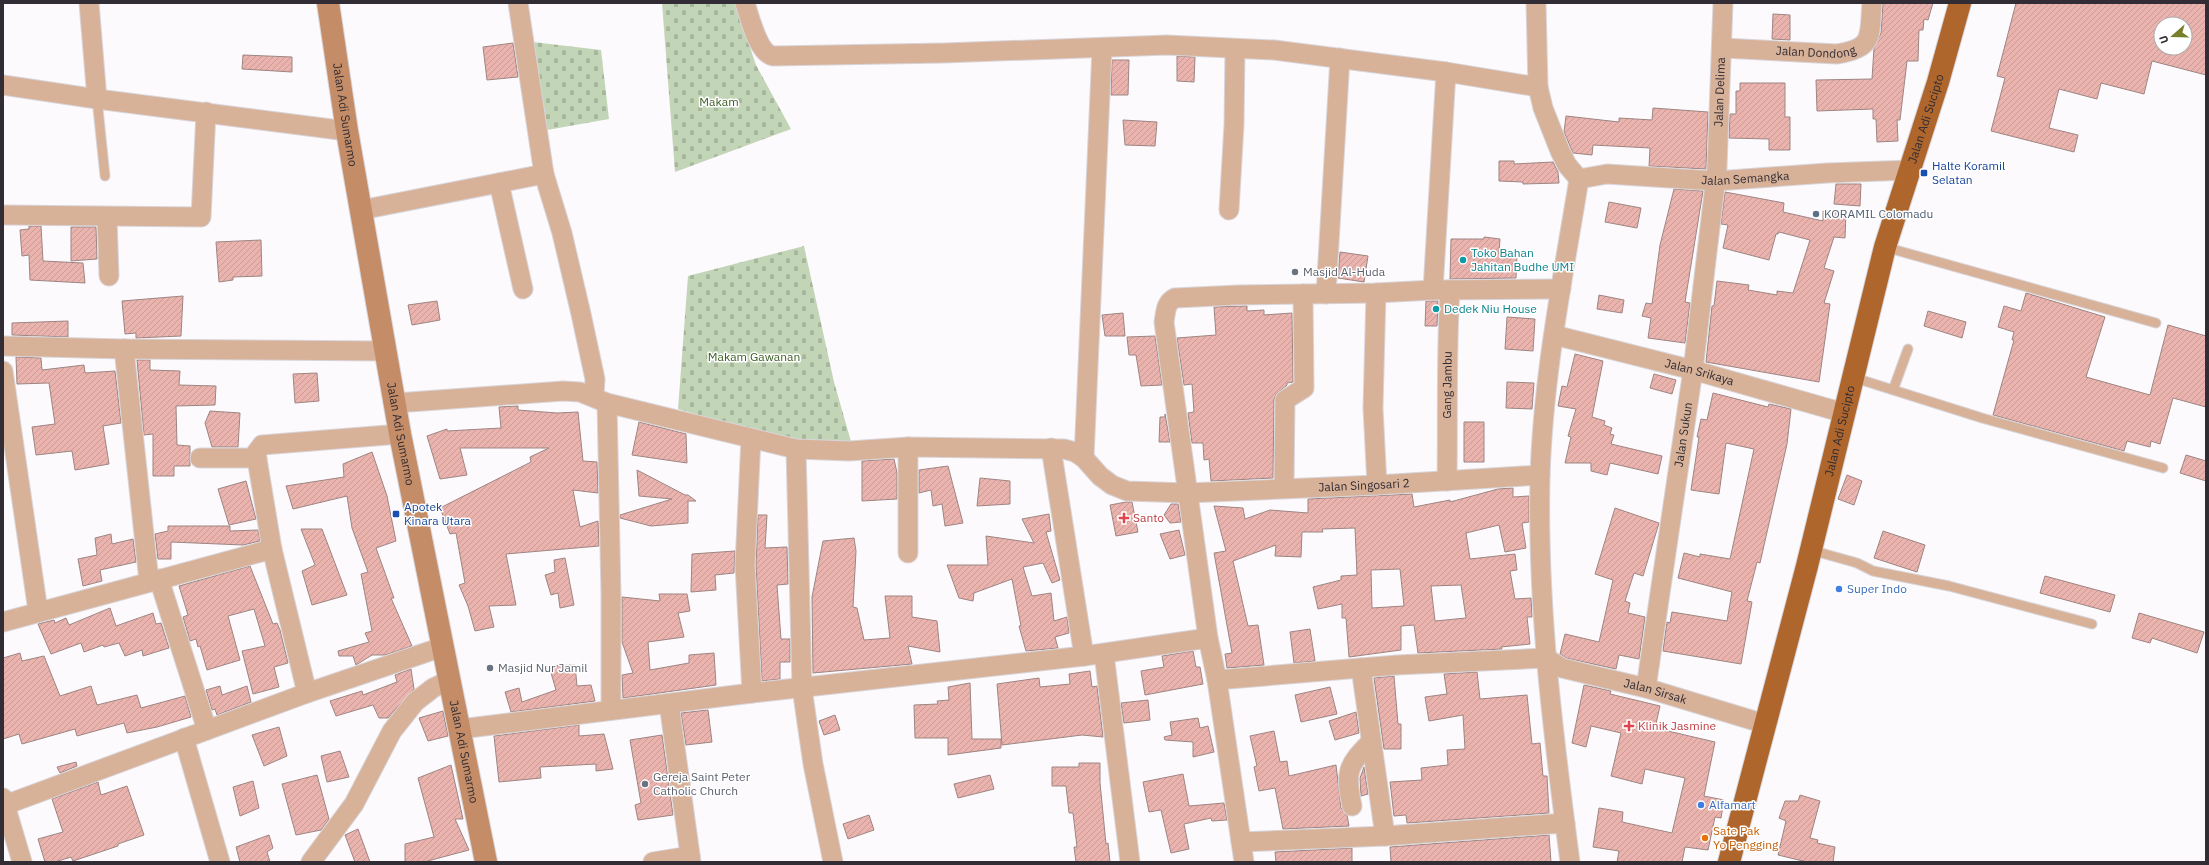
<svg xmlns="http://www.w3.org/2000/svg" width="2209" height="865" font-family="'IBM Plex Sans',sans-serif">
  <style>
    .cemetery { fill: url(#cemetery-stones) }
    .building { fill: url(#building-hatch); stroke: #9d8582; fill-rule: evenodd }
    .lines { fill: none; stroke-linecap: round; stroke-linejoin: round }
    .service-casing { stroke: #d8d5da; stroke-width: 11 }
    .minor-casing { stroke: #d8d5da; stroke-width: 21 }
    .secondary-casing { stroke: #d8d5da; stroke-width: 24 }
    .trunk-casing { stroke: #d8d5da; stroke-width: 24 }
    .service { stroke: #d8b298; stroke-width: 9 }
    .minor { stroke: #d8b298; stroke-width: 19 }
    .secondary { stroke: #c58d67; stroke-width: 22 }
    .trunk { stroke: #ae662c; stroke-width: 22 }
    .transit-dot { fill: #1a4fb4; stroke: #fff; stroke-width: 1.5 }
    .service-dot { fill: #5c6f8a; stroke: #fff; stroke-width: 1.5 }
    .culture-dot { fill: #0f9aa8; stroke: #fff; stroke-width: 1.5 }
    .worship-dot { fill: #6b7280; stroke: #fff; stroke-width: 1.5 }
    .health-dot { fill: #e0444e; stroke: #fff; stroke-width: 1.5 }
    .shop-dot { fill: #3f7fe0; stroke: #fff; stroke-width: 1.5 }
    .food-dot { fill: #e8710a; stroke: #fff; stroke-width: 1.5 }
    .labels { text-anchor: middle; stroke-width: 3; stroke-linejoin: round; paint-order: stroke }
    .street-label { font-size: 12px; fill: #322c34; stroke: #fff }
    .park-label { font-size: 12px; fill: #395b20; stroke: #fff }
    .transit-label { font-size: 12px; fill: #164399; stroke: #fff; text-anchor: start }
    .service-label { font-size: 12px; fill: #4e5e75; stroke: #fff; text-anchor: start }
    .culture-label { font-size: 12px; fill: #0d838f; stroke: #fff; text-anchor: start }
    .worship-label { font-size: 12px; fill: #5b616d; stroke: #fff; text-anchor: start }
    .health-label { font-size: 12px; fill: #be3a42; stroke: #fff; text-anchor: start }
    .shop-label { font-size: 12px; fill: #366cbe; stroke: #fff; text-anchor: start }
    .food-label { font-size: 12px; fill: #c56008; stroke: #fff; text-anchor: start }
  </style>
  <defs>
    <pattern id="cemetery-stones" width="16" height="16" patternUnits="userSpaceOnUse"><rect width="16" height="16" fill="#c2d5b6"/><path d="M2 7V4a2 2 0 0 1 4 0v3zM10 15v-3a2 2 0 0 1 4 0v3z" fill="#a7b79d"/></pattern>
    <pattern id="building-hatch" width="6" height="6" patternUnits="userSpaceOnUse"><rect width="6" height="6" fill="#ebb3ae"/><path d="M-1 1l2-2M0 6l6-6M5 7l2-2" fill="none" stroke="#ca9a96"/></pattern>
  </defs>
  <rect width="100%" height="100%" fill="#fdfafe"/>
  <path class="cemetery" d="M662,3H735L756,65L791,129L675,172Z
    M533,42L601,50L609,119L547,130Z
    M804,246L834,382L852,445L784,440L678,409L688,276Z"/>
  <path class="building" d="M1883,3H1933L1928,20L1924,19L1923,30H1919L1918,61H1907L1900,120H1897L1898,141L1877,142L1876,119H1873V109L1817,111L1816,80L1872,79L1874,48L1881,33Z
    M2016,3H2206V75L2152,61L2144,94L2101,83L2097,99L2059,89L2049,128L2078,135L2074,152L1991,131L2005,78L1997,76ZM2161,24H2185V48H2161Z
    M1773,14L1790,15V40L1772,39Z
    M513,43L518,77L487,80L483,47Z
    M243,55L292,57V72L242,69Z
    M1177,56L1195,57L1194,82L1177,81Z
    M1112,60H1129L1128,95H1111Z
    M1740,83H1785V117H1790V150H1769V139L1729,138L1730,114H1736V91H1740Z
    M1653,108L1708,112L1706,169L1649,166L1650,148L1593,145L1592,155L1573,153L1564,132L1566,116L1619,122V118L1652,120Z
    M1123,120L1157,122L1155,146L1125,145Z
    M1499,161H1514V164L1553,162L1558,172L1559,183L1523,184V182L1499,181Z
    M1836,184H1861L1860,206L1834,204Z
    M1674,189L1703,191L1685,302L1690,303L1685,343L1648,338L1651,318L1642,316L1646,303L1652,304L1660,245Z
    M1725,192L1784,203L1783,212L1823,221V211L1846,213L1845,238L1834,237L1824,268L1834,271L1824,303L1830,304L1819,382L1706,362L1712,306H1714L1717,281L1749,285L1748,290L1777,295V291L1793,293L1810,240L1779,232L1778,234H1776L1769,260L1723,248L1728,225L1721,224Z
    M1609,202L1641,208L1637,228L1605,222Z
    M29,226H41L43,261L83,263L85,283L30,280L29,255L22,256L20,230L29,229Z
    M71,227H96L97,259L71,261Z
    M1484,237L1500,239L1499,253L1517,254L1516,278L1450,279L1451,239H1484Z
    M261,240L262,276L233,277V280L219,282L216,242Z
    M1340,252L1368,256L1364,282L1338,278Z
    M2026,293L2105,317L2086,377L2150,395L2168,325L2206,336V407L2173,398L2160,444L2151,441L2150,447L2127,441L2124,451L1993,415L2014,340H2012L2014,332L1998,327L2004,306L2021,311Z
    M1599,295L1624,300L1622,313L1597,309Z
    M183,296L181,336L136,338V333L125,334L122,301Z
    M437,301L440,320L412,325L408,305Z
    M1426,301H1438L1437,326H1425Z
    M1247,306V311L1264,310V315L1292,313L1293,382L1287,383V385L1276,394L1274,400L1273,478L1211,481L1209,459L1204,460L1203,443H1192L1188,413L1194,412L1192,384L1184,385L1177,338L1216,335L1214,307Z
    M1928,311L1966,322L1962,338L1924,326Z
    M1123,313L1125,336H1105L1102,315Z
    M1507,317L1535,319L1533,351L1505,349Z
    M68,321V337L12,335V323Z
    M1155,336L1162,385L1141,386L1136,355H1129L1127,337Z
    M1575,354L1603,361L1592,417L1605,421L1604,425L1612,428L1610,434L1614,435L1611,444L1662,456L1658,474L1610,463L1607,475L1591,471V463H1565L1571,437L1568,436L1576,409L1558,406L1562,386L1567,387Z
    M16,357L41,358L42,370L84,365L85,373L115,371L121,423L103,426L109,464L75,470L72,451L36,455L32,427L55,424L49,383L17,384Z
    M137,360H150V370L180,371L179,385L216,386L215,405L176,406L177,445L190,446V466H174V476H153V434L144,435Z
    M317,373L319,401L295,403L293,374Z
    M1654,374L1676,380L1672,394L1650,388Z
    M1507,382L1534,383L1532,409L1506,408Z
    M1713,393L1768,407L1769,404L1791,409L1787,444L1760,563L1757,562L1747,601L1752,602L1741,664L1663,651L1667,622L1670,623L1672,612L1727,621L1732,592L1678,578L1684,553L1700,557V554L1730,559L1754,449L1726,443L1719,494L1691,490L1699,437H1697L1701,419L1707,420Z
    M518,406V410L557,413L578,412L583,461L597,462L598,493L573,490L580,527L598,521L599,546L506,554L516,605L489,606L494,627L475,631L468,606L459,585L465,583L456,533L450,534L440,508L531,462L530,457L549,448H460L467,475L440,479L427,436L447,429V431L501,428L499,407Z
    M210,411L240,413L238,447H212L205,423Z
    M1165,414L1170,442H1159L1160,417H1165Z
    M639,422L686,434L687,463L632,455Z
    M1464,422H1484V462H1464Z
    M372,452L387,496L396,541L376,548L394,598H391L412,646L385,655H372L356,665L353,656H339L338,651L369,642L365,633L372,631L361,574L368,572L352,528L347,496L293,509L286,486L344,477L343,464Z
    M2186,455L2206,461V481L2180,473Z
    M894,459L897,473V499L862,501V461Z
    M948,466L963,523L945,526L942,504L933,506L931,490L919,493V470Z
    M637,470L685,495H688L696,501H688V523L651,526L620,518V515L672,499L639,496Z
    M1847,475L1862,481L1854,505L1838,499Z
    M980,478L1010,481V504L977,506Z
    M246,481L256,519L229,525L218,489Z
    M1513,488V497L1529,496V522L1522,523L1526,548L1505,552L1499,525L1466,533L1470,559L1515,554L1517,570L1510,571L1515,599L1531,598L1532,617H1527L1530,644L1501,647L1502,649L1418,653L1414,625L1401,626V650L1349,657L1346,618H1342V604L1318,609L1313,587L1341,580V576L1357,575L1355,528L1322,529L1323,532H1302L1301,557L1275,556L1276,545L1233,561L1248,626L1258,625L1264,665L1227,668L1225,654L1232,653L1214,553L1226,551L1214,506L1243,508L1245,519L1270,510L1308,513V499L1412,494L1414,507L1450,500V502L1498,489ZM1400,569L1404,606L1372,608L1371,570ZM1461,585L1466,618L1435,621L1431,586Z
    M1126,502H1132L1138,532L1116,536L1110,505Z
    M1171,504H1178L1181,522L1170,523L1164,515Z
    M1615,508L1659,523L1643,576L1634,573L1625,601L1630,603L1628,613L1645,617L1639,659L1619,655L1616,669L1566,658L1560,654L1565,634L1599,642L1613,580L1595,574Z
    M1049,514L1051,531L1046,532L1060,580L1052,583L1043,563L1023,567L1032,596L1051,593L1054,621L1067,617L1069,633L1055,637L1058,648L1026,651L1019,626H1021L1012,579L974,593L973,601L959,598L947,565H988L986,536L1034,543L1022,519Z
    M758,515H767L765,548L787,547L788,584L777,585L781,639H790V662H780V679L762,681L756,565Z
    M168,526H230V531L258,530L260,541L243,545L171,542V559H158L155,534L168,531Z
    M301,529H322L347,595L312,605L302,571L315,565Z
    M1179,530L1185,555L1170,559L1160,534Z
    M1883,531L1925,545L1917,572L1874,558Z
    M111,534L112,544L133,539L136,562L100,570L102,581L83,586L78,559L97,555L95,538Z
    M854,538L856,551L853,607L857,608L864,640L890,638L885,596H912V617L937,621L940,652L908,646L912,664L813,673L812,597L823,541Z
    M735,551L734,573L715,575L716,590L691,592L692,554Z
    M565,558L574,605L560,608L558,593L551,595L545,575L555,572L554,560Z
    M250,566L273,624L277,623L280,630L288,663L274,667L279,687L253,694L242,651L265,646L254,609L228,616L240,660L207,670L200,646L198,647L196,639L190,641L183,617L188,615L179,586Z
    M2045,576L2115,595L2110,612L2040,593Z
    M659,594H687L690,611L678,613L684,637L648,642L650,670L689,663V655L714,653L716,685L623,698L622,675L633,673L622,642V597L660,601Z
    M110,608L116,626L153,613L156,624L161,623L169,648L143,656L142,650L125,656L119,643L104,647L103,645L84,652L81,643L51,654L38,624L54,620L55,623L66,618L69,625Z
    M2139,613L2204,632L2197,653L2152,638L2150,643L2132,638Z
    M1310,629L1315,661L1294,663L1290,632Z
    M1193,651L1196,667H1200L1203,684L1145,695L1141,671L1164,667L1162,656Z
    M20,653L22,661L44,656L60,696L91,686L97,705L137,695L141,708L185,696L191,717L157,727L127,733L124,723L77,736L75,729L22,744L19,734L3,739V658Z
    M575,665L577,686L591,685L595,701L511,712L505,692L519,688L522,702L556,690L549,666Z
    M411,669L414,689L388,718H379L373,705L336,716L330,701L362,691L363,695L397,682L395,675Z
    M1090,671L1092,687L1097,686L1103,737L1082,735L1002,745L997,684L1039,678L1040,687L1070,684L1069,674Z
    M1477,672L1480,699L1527,695L1532,744L1540,743L1543,776H1547L1549,813L1407,823L1406,815L1394,816L1390,782L1422,780L1421,768L1448,765L1447,750L1465,749L1463,715L1429,721L1425,697L1447,694L1444,674Z
    M1394,676L1398,724H1401V749H1384L1374,678Z
    M970,683L972,739H1001V748L948,755V738H915L914,705L938,704L937,701L949,700L948,687Z
    M1584,685L1611,691L1610,694L1660,706L1655,728L1715,742L1704,796L1724,800L1721,818L1715,817L1708,850L1685,847L1682,862H1617L1619,851L1593,847L1599,808L1623,812L1622,822L1672,833L1685,778L1645,769L1642,784L1611,776L1621,733L1591,726L1586,747L1572,743Z
    M220,686L222,695L247,686L251,702L217,715L215,709L212,710L206,690Z
    M1330,687L1337,714L1301,722L1295,695Z
    M1148,700L1150,720L1124,723L1121,703Z
    M708,710L712,742L686,745L681,713Z
    M443,711L448,736L428,741L419,718Z
    M1356,712L1359,733L1335,740L1329,721Z
    M835,715L840,730L824,735L819,721Z
    M1198,718L1200,728L1208,726L1214,752L1193,757V742L1165,740L1164,737L1172,735L1170,722Z
    M579,725V736L604,734L613,769L596,771V764L540,767L541,778L499,782L494,736Z
    M279,727L287,756L264,766L252,735Z
    M1274,731L1280,762L1287,761L1289,776L1336,765L1341,808L1347,815L1349,826L1283,829L1275,788L1259,791L1254,767L1257,766L1250,736Z
    M662,735L673,815L638,820L635,805L641,803L630,740Z
    M340,751L349,777L327,782L321,756Z
    M76,762L77,766L60,773L57,767Z
    M1079,763H1100V783L1106,844L1108,843L1110,862H1076L1074,847H1077L1073,813H1069L1066,786H1052V767H1079Z
    M451,765L463,819H455L469,850L424,862H405V844L434,837L418,778Z
    M1364,767L1368,794L1361,796L1360,778Z
    M1183,774L1189,806L1224,803L1227,820L1212,821L1211,818L1184,824L1189,849L1171,853L1161,810L1149,812L1143,782Z
    M317,775L329,819L321,830L296,835L282,784Z
    M990,775L994,789L958,798L954,784Z
    M253,781L259,808L240,816L233,787Z
    M98,782L101,795L127,786L144,835L118,844V846L73,861L71,857L55,862H45L38,839L63,832L52,799Z
    M1800,795L1820,801L1810,838L1818,840L1817,843L1835,847L1833,862H1807L1778,855L1786,821L1779,818L1785,801H1798Z
    M869,815L874,830L848,839L843,824Z
    M358,829L370,862H355L345,835Z
    M269,835L273,848L267,852L270,862H240L236,847Z
    M1549,835L1551,862H1391L1390,847Z
    M1352,848V862H1276L1275,852Z"/>
  <g class="lines">
    <g class="service-casing">
      <path id="service" d="M97,99L105,176
        M1885,247L2156,323
        M1852,377L1982,418L2163,468
        M1893,390L1908,349
        M1811,550L1857,563L1873,571L1949,586L2092,624"/>
    </g>
    <g class="minor-casing">
      <g id="minor">
        <path d="M89,3L97,99"/>
        <path d="M518,3L544,174L562,233L581,314L595,379L594,396"/>
        <path d="M745,3C750,18 758,53 773,56L944,53L1167,45L1274,50L1446,72L1538,87"/>
        <path d="M1536,3L1538,87L1543,108L1560,151L1567,165L1579,179C1563,277 1543,376 1540,477C1537,606 1553,734 1570,862"/>
        <path id="s1" d="M1723,48L1837,54C1875,48 1869,36 1872,3"/>
        <path d="M3,85L97,99L347,131"/>
        <path id="s2" d="M1579,179L1607,174L1716,181L1827,173L1911,170"/>
        <path d="M499,183L523,289"/>
        <path d="M361,210L544,174"/>
        <path d="M1229,210L1234,125L1235,49"/>
        <path d="M3,215L201,217L206,112"/>
        <path d="M107,217L109,276"/>
        <path d="M1433,290L1446,72"/>
        <path d="M1376,293L1373,408L1377,485"/>
        <path d="M1326,294L1340,58"/>
        <path id="s3" d="M1554,335L1693,370L1844,413"/>
        <path d="M3,346L124,349L386,351"/>
        <path d="M124,349L149,581"/>
        <path d="M3,371L38,611"/>
        <path id="s4" d="M396,403L563,391L580,392L607,403L796,449L849,451L908,447L1064,449L1075,452L1084,458L1100,476L1112,485L1127,491L1187,493L1377,485L1540,475"/>
        <path d="M607,403L611,595V710"/>
        <path d="M751,438L745,565L752,693"/>
        <path d="M908,447V553"/>
        <path d="M1051,448L1084,656"/>
        <path d="M796,449L802,688L813,764L833,862"/>
        <path d="M200,458H257"/>
        <path d="M1084,458L1102,48"/>
        <path id="s5" d="M1447,481C1448,417 1446,353 1450,290"/>
        <path d="M1284,488L1285,400L1304,388L1303,294"/>
        <path d="M159,579L207,730"/>
        <path d="M3,622L272,549"/>
        <path d="M1208,638L1164,322C1166,312 1165,303 1175,298L1238,295L1376,293L1433,290L1561,289"/>
        <path d="M1104,654L1130,862"/>
        <path id="s6" d="M1546,658L1562,668L1646,688L1765,724"/>
        <path d="M1361,668L1385,836"/>
        <path d="M1217,680L1244,862"/>
        <path id="s7" d="M1646,688L1693,370L1717,168L1723,3"/>
        <path d="M307,693L272,549L256,453L262,445L400,434"/>
        <path d="M669,704L691,862"/>
        <path d="M460,729L752,693L1084,656L1208,638L1217,680L1397,665L1546,658"/>
        <path d="M184,738L220,862"/>
        <path d="M3,798L22,862"/>
        <path d="M5,805L307,693L442,647"/>
        <path d="M1352,806C1345,773 1347,765 1371,742"/>
        <path d="M1241,842L1385,836L1565,823"/>
        <path d="M311,862L354,804L392,731L415,702L433,688L450,680"/>
        <path d="M653,862L690,856"/>
      </g>
    </g>
    <g class="secondary-casing">
      <g id="secondary">
        <path id="s8" d="M328,3L347,131L400,434L486,862"/>
      </g>
    </g>
    <g class="trunk-casing">
      <g id="trunk">
        <path id="s9" d="M1729,862L1807,566L1885,247L1938,82L1960,3"/>
      </g>
    </g>
    <use href="#service" class="service"/>
    <use href="#minor" class="minor"/>
    <use href="#secondary" class="secondary"/>
    <use href="#trunk" class="trunk"/>
  </g>
  <g class="transit-dot">
    <rect x="1920" y="169" width="8" height="8" rx="2"/>
    <rect x="392" y="510" width="8" height="8" rx="2"/>
  </g>
  <circle class="service-dot" cx="1816" cy="214" r="4"/>
  <g class="culture-dot">
    <circle cx="1463" cy="260" r="4"/>
    <circle cx="1436" cy="309" r="4"/>
  </g>
  <g class="worship-dot">
    <circle cx="1295" cy="272" r="4"/>
    <circle cx="490" cy="668" r="4"/>
    <circle cx="645" cy="784" r="4"/>
  </g>
  <g class="health-dot">
    <path d="M1122 512h4v4h4v4h-4v4h-4v-4h-4v-4h4z"/>
    <path d="M1627 720h4v4h4v4h-4v4h-4v-4h-4v-4h4z"/>
  </g>
  <g class="shop-dot">
    <circle cx="1839" cy="589" r="4"/>
    <circle cx="1701" cy="805" r="4"/>
  </g>
  <circle class="food-dot" cx="1705" cy="838" r="4"/>
  <g class="labels">
    <g class="street-label">
      <text dy="4" stroke="none"><textPath href="#s1" startOffset="93">Jalan Dondong</textPath></text>
      <text dy="4" stroke="none"><textPath href="#s7" startOffset="601">Jalan Delima</textPath></text>
      <text dy="4" stroke="none"><textPath href="#s8" startOffset="113">Jalan Adi Sumarmo</textPath></text>
      <text dy="4" stroke="none"><textPath href="#s9" startOffset="769">Jalan Adi Sucipto</textPath></text>
      <text dy="4" stroke="none"><textPath href="#s2" startOffset="167">Jalan Semangka</textPath></text>
      <text dy="4" stroke="none"><textPath href="#s3" startOffset="150">Jalan Srikaya</textPath></text>
      <text dy="4" stroke="none"><textPath href="#s5" startOffset="96">Gang Jambu</textPath></text>
      <text dy="4" stroke="none"><textPath href="#s9" startOffset="445">Jalan Adi Sucipto</textPath></text>
      <text dy="4" stroke="none"><textPath href="#s8" startOffset="437">Jalan Adi Sumarmo</textPath></text>
      <text dy="4" stroke="none"><textPath href="#s7" startOffset="256">Jalan Sukun</textPath></text>
      <text dy="4" stroke="none"><textPath href="#s4" startOffset="991">Jalan Singosari 2</textPath></text>
      <text dy="4" stroke="none"><textPath href="#s6" startOffset="115">Jalan Sirsak</textPath></text>
      <text dy="4" stroke="none"><textPath href="#s8" startOffset="761">Jalan Adi Sumarmo</textPath></text>
    </g>
    <g class="park-label">
      <text x="719" y="106">Makam</text>
      <text x="754" y="361">Makam Gawanan</text>
    </g>
    <g class="transit-label">
      <text x="1932" y="170">Halte Koramil<tspan x="1932" dy="14">Selatan</tspan></text>
      <text x="404" y="511">Apotek<tspan x="404" dy="14">Kinara Utara</tspan></text>
    </g>
    <g class="service-label">
      <text x="1824" y="218">KORAMIL Colomadu</text>
    </g>
    <g class="culture-label">
      <text x="1471" y="257">Toko Bahan<tspan x="1471" dy="14">Jahitan Budhe UMI</tspan></text>
      <text x="1444" y="313">Dedek Niu House</text>
    </g>
    <g class="worship-label">
      <text x="1303" y="276">Masjid Al-Huda</text>
      <text x="498" y="672">Masjid Nur Jamil</text>
      <text x="653" y="781">Gereja Saint Peter<tspan x="653" dy="14">Catholic Church</tspan></text>
    </g>
    <g class="health-label">
      <text x="1133" y="522">Santo</text>
      <text x="1638" y="730">Klinik Jasmine</text>
    </g>
    <g class="shop-label">
      <text x="1847" y="593">Super Indo</text>
      <text x="1709" y="809">Alfamart</text>
    </g>
    <g class="food-label">
      <text x="1713" y="835">Sate Pak<tspan x="1713" dy="14">Yo Pengging</tspan></text>
    </g>
  </g>
  <rect width="2209" height="865" fill="none" stroke="#322c34" stroke-width="8"/>
  <g transform="translate(2173 36) rotate(250)"><circle r="19" fill="#ffffff" stroke="#adabae"/>
  <path d="M0-3L7 15L0 10L-7 15Z" fill="#777f2a"/>
  <text y="-6" font-size="11" font-weight="bold" text-anchor="middle" fill="#322c34">U</text>
  </g>
</svg>
